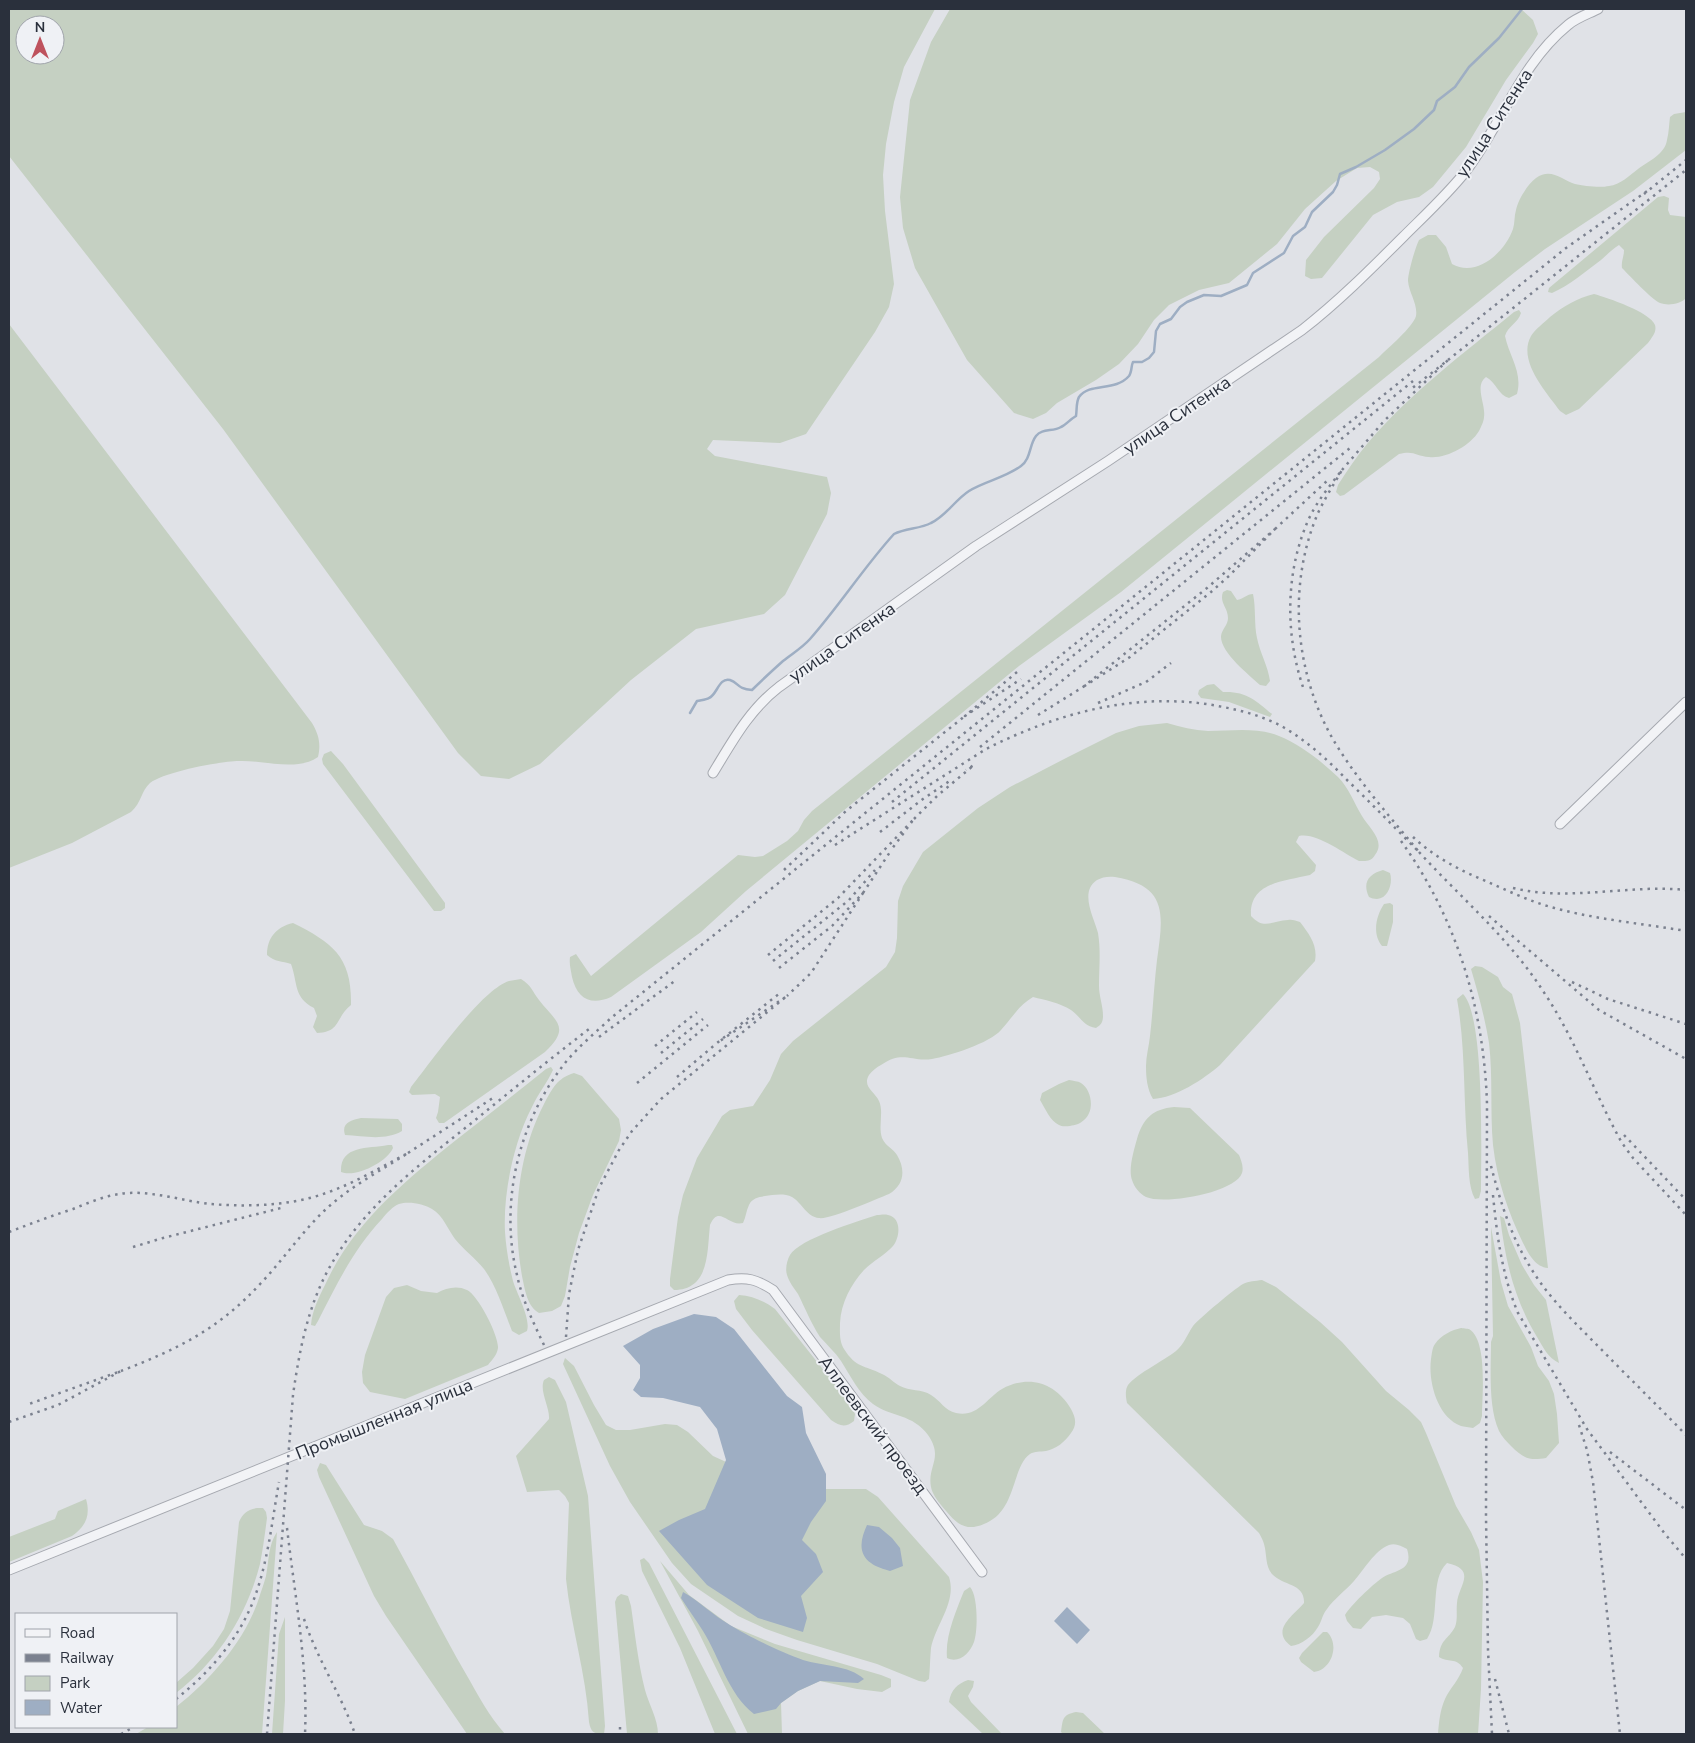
<svg xmlns="http://www.w3.org/2000/svg" width="1695" height="1743" font-family="'Nunito Sans',sans-serif">
  <style>
    .green { fill: #c5d0c2; fill-rule: evenodd }
    .water { fill: #9eaec3 }
    .lines { fill: none; stroke-linecap: round; stroke-linejoin: round }
    .stream { stroke: #9eaec3; stroke-width: 2.5 }
    .minor-casing { stroke: #a6a9b0; stroke-width: 11 }
    .minor { stroke: #f2f3f6; stroke-width: 9 }
    .rail { stroke: #7b818f; stroke-width: 2.5; stroke-dasharray: 2.5 5; stroke-linecap: butt }
    .labels { text-anchor: middle; stroke-width: 4; stroke-linejoin: round; paint-order: stroke }
    .street-label { font-size: 18px; fill: #2a303c; stroke: #eff1f5 }
  </style>
  <rect width="100%" height="100%" fill="#e0e2e7"/>
  <path class="green" d="M9,9H935L904,67L894,102L886,144L883,175L885,211L894,284L889,307L875,332L806,434L780,443L713,440L707,449L715,456L827,477L831,493L827,514L785,595L764,614L696,629L631,680L540,764L509,779L481,776L458,753L223,429L9,156ZM25,25H55V55H25Z
    M950,9H1521L1533,20L1538,34L1533,43L1506,80L1466,147L1433,187L1419,197L1397,202L1373,215L1322,278L1311,279L1305,276L1306,260L1324,237L1374,188L1380,179L1379,172L1370,167L1357,168L1336,181L1305,209L1277,244L1229,283L1199,290L1169,305L1154,320L1138,344L1119,364L1096,380L1057,403L1046,413L1033,419L1014,413L967,360L915,268L903,228L900,197L910,100L931,42Z
    M1686,112V150L1633,191L1545,249L1515,272L1121,592L1019,666L746,891L701,932L611,997C591,1006 577,999 572,977C571,970 569,965 570,957L576,954L591,976L738,855L755,857L763,856L787,841L798,831L804,820L812,811L1379,357C1388,348 1413,327 1416,316C1418,304 1409,293 1408,281C1408,273 1415,248 1419,240L1428,235H1436L1446,247L1452,264C1477,278 1505,252 1513,229C1515,223 1514,216 1516,210C1518,200 1527,185 1536,178C1551,167 1562,180 1575,184C1584,186 1600,188 1609,186C1620,185 1630,175 1638,169C1649,161 1665,154 1667,140C1669,132 1669,124 1670,117L1674,114Z
    M1664,196L1669,198L1668,210L1670,215L1686,217V298C1681,304 1668,306 1660,303C1650,298 1631,277 1622,268C1621,261 1624,257 1624,250L1619,245C1612,249 1607,255 1601,260C1585,272 1570,285 1552,293L1548,292L1549,288L1658,197Z
    M1594,294C1608,298 1650,312 1655,325C1657,332 1652,337 1648,343L1579,409L1566,415L1560,411C1547,393 1517,361 1531,336C1535,329 1544,323 1550,317C1564,306 1577,298 1594,294Z
    M1519,310L1521,313C1518,323 1508,326 1505,336C1509,356 1523,372 1517,394L1509,398C1498,395 1496,382 1486,377C1474,386 1486,404 1484,417C1484,421 1481,427 1479,431C1470,446 1446,459 1429,457C1416,456 1414,450 1399,454L1344,495L1340,496L1336,492L1338,485C1347,471 1356,457 1367,444C1409,394 1464,353 1514,312Z
    M9,324L312,723C319,735 321,744 318,757C296,772 265,760 239,761C221,761 164,772 150,783C141,791 142,802 131,812L72,843L9,868Z
    M1227,590L1231,591L1237,600C1243,599 1247,594 1253,594C1256,608 1254,624 1257,638C1260,653 1268,666 1270,681L1266,686L1260,685C1249,675 1220,652 1221,636C1222,629 1228,625 1228,618C1228,607 1219,603 1223,592Z
    M1214,684L1223,692C1246,691 1255,700 1272,714L1270,717L1229,702L1201,698L1198,694L1199,690L1207,685Z
    M1167,723C1180,727 1194,730 1208,731C1232,731 1257,727 1279,736C1301,745 1321,761 1338,777C1349,788 1354,803 1362,816C1369,828 1386,841 1375,855C1371,862 1366,861 1359,861C1343,853 1316,832 1299,836L1296,842L1316,865L1315,871L1310,875C1285,881 1249,882 1251,916C1264,930 1271,921 1288,920C1292,919 1296,921 1300,922C1309,934 1318,945 1315,961L1220,1065C1204,1079 1175,1098 1153,1099C1147,1089 1146,1077 1146,1066C1146,1056 1149,1046 1150,1036C1153,1010 1154,985 1157,960C1163,916 1169,886 1115,877C1109,876 1102,877 1097,880C1079,892 1094,917 1098,933C1101,951 1099,968 1099,986C1099,996 1103,1006 1103,1016C1103,1022 1101,1025 1096,1028C1083,1026 1081,1017 1071,1010C1060,1003 1045,1000 1033,997C1018,1006 1013,1017 1001,1030C990,1043 949,1056 932,1059C910,1062 903,1050 881,1065C877,1067 872,1071 869,1075C862,1087 875,1092 879,1101C884,1112 878,1126 882,1138C886,1147 893,1148 897,1155C906,1170 904,1185 889,1194C876,1199 830,1220 819,1218C807,1217 802,1203 792,1197C784,1193 773,1195 765,1196C759,1197 752,1198 749,1205C746,1211 746,1217 743,1223C728,1227 719,1204 710,1225C707,1251 710,1290 674,1290L670,1286V1279L678,1217L683,1195L697,1158L722,1116L730,1110L753,1106L770,1080L781,1054L793,1041L886,967L895,952L897,938L898,901L903,886L923,852L978,808L1010,787L1068,757L1116,733L1139,726Z
    M331,751L343,764L445,903V908L441,911H434L323,764L322,759L324,754Z
    M1383,870L1390,873C1393,882 1389,898 1377,899C1374,899 1371,898 1369,897C1362,882 1369,874 1383,870Z
    M1390,903L1393,905V922L1387,946H1382C1372,934 1376,916 1384,904Z
    M293,923C333,943 352,957 351,1005C335,1018 341,1032 317,1033L313,1027L317,1016L314,1008C293,997 298,983 291,964C282,961 275,962 267,955C267,938 276,927 293,923Z
    M1475,966L1482,967L1498,977L1503,987L1512,994L1520,1023L1548,1268C1535,1267 1528,1253 1523,1243C1508,1212 1497,1180 1493,1145C1490,1111 1493,1077 1489,1043C1485,1018 1478,993 1471,969Z
    M521,979C532,986 532,991 539,1000C555,1021 572,1027 545,1052L444,1123H439L436,1118L438,1112L440,1097L435,1094L412,1095L409,1092L411,1087C431,1062 481,990 509,981C513,980 517,980 521,979Z
    M1463,994C1485,1016 1481,1155 1481,1191L1479,1198L1475,1199C1468,1186 1469,1168 1468,1153C1463,1102 1466,1050 1457,999Z
    M551,1067L553,1070C547,1083 538,1094 532,1107C514,1141 503,1193 505,1232C506,1248 509,1265 513,1281C517,1294 531,1319 527,1331L519,1335L512,1331C504,1311 497,1287 484,1269C475,1258 464,1250 455,1239C448,1230 443,1215 432,1209C424,1204 409,1201 399,1204C393,1206 386,1214 382,1219C353,1250 337,1284 318,1321L315,1326L311,1325C312,1311 319,1297 325,1285C353,1223 404,1182 456,1140C486,1117 516,1093 546,1069Z
    M574,1073L582,1076L619,1119L621,1130L619,1141L593,1195L579,1233L570,1267L565,1296L561,1306L552,1311L539,1313C527,1306 525,1290 522,1276C512,1220 517,1156 544,1104C552,1089 557,1078 574,1073Z
    M1069,1080C1073,1081 1078,1081 1081,1083C1092,1090 1095,1111 1084,1120C1080,1124 1075,1125 1070,1126C1067,1126 1062,1127 1059,1125C1050,1121 1045,1108 1040,1100L1042,1093L1059,1084Z
    M1174,1107L1190,1108L1239,1155C1241,1160 1244,1167 1242,1173C1235,1193 1164,1205 1146,1197C1140,1194 1134,1187 1132,1180C1128,1169 1134,1150 1137,1139C1143,1118 1153,1109 1174,1107Z
    M361,1118L398,1119L402,1124V1131C385,1141 364,1136 345,1135C341,1123 351,1120 361,1118Z
    M388,1145H392L393,1148C387,1162 356,1178 341,1172C340,1145 367,1149 388,1145Z
    M877,1215C881,1215 884,1214 888,1215C902,1218 900,1237 893,1246C885,1255 873,1261 864,1270C851,1284 841,1303 840,1323C840,1331 839,1341 844,1349C856,1368 864,1365 882,1374C889,1377 894,1383 900,1386C909,1391 922,1389 931,1395C940,1400 945,1411 956,1413C977,1418 987,1398 1002,1389C1029,1374 1056,1383 1071,1409C1076,1418 1077,1425 1071,1433C1065,1442 1056,1449 1046,1451C1040,1452 1035,1451 1030,1454C1013,1465 1016,1507 990,1521C965,1535 956,1523 941,1505C937,1500 932,1493 931,1487C927,1466 944,1458 928,1435C913,1414 891,1417 873,1404C859,1394 850,1375 841,1361C835,1352 827,1345 820,1337C811,1323 805,1308 798,1294C794,1288 789,1282 787,1275C785,1269 787,1260 790,1255C799,1239 859,1221 877,1215Z
    M1500,1216L1504,1218L1509,1235L1522,1265L1534,1285L1546,1300L1559,1363C1548,1358 1543,1347 1537,1337C1514,1299 1505,1260 1500,1216Z
    M1491,1227L1501,1282L1508,1306L1531,1347L1538,1366L1549,1381L1554,1394L1557,1414L1559,1443L1546,1458C1529,1461 1523,1458 1511,1446C1507,1442 1502,1437 1499,1431C1488,1407 1491,1369 1491,1342L1493,1336Z
    M1262,1280L1276,1287L1320,1322L1342,1342L1386,1391L1409,1410L1421,1422L1426,1433L1456,1506L1471,1532L1479,1550L1483,1582L1481,1689L1478,1734H1438C1439,1722 1440,1710 1445,1699C1450,1688 1459,1680 1463,1668C1456,1657 1448,1663 1439,1657C1440,1639 1448,1640 1455,1627C1458,1619 1456,1611 1457,1603C1458,1586 1478,1570 1447,1563C1429,1580 1441,1618 1427,1639L1420,1641L1416,1639L1410,1624L1403,1618L1386,1615L1372,1617L1361,1629L1353,1628L1347,1621L1345,1615C1351,1605 1372,1585 1382,1578C1395,1570 1414,1571 1407,1549C1401,1546 1396,1543 1389,1545C1374,1551 1364,1570 1354,1581C1345,1591 1334,1599 1327,1609C1322,1615 1322,1621 1318,1627C1313,1636 1301,1645 1291,1646C1270,1630 1293,1616 1304,1603C1305,1583 1283,1586 1272,1574C1265,1566 1267,1554 1264,1544C1263,1540 1261,1537 1259,1533L1127,1403C1126,1398 1125,1392 1127,1387C1131,1377 1165,1360 1176,1351C1184,1344 1187,1335 1193,1326C1201,1317 1233,1290 1243,1284C1249,1281 1255,1281 1262,1280Z
    M407,1285L421,1291L437,1293C446,1288 457,1285 467,1290C478,1295 499,1336 498,1348C497,1355 492,1360 488,1365L405,1399L370,1392L363,1383L362,1372L365,1355L386,1297L394,1288Z
    M739,1295C753,1296 764,1301 775,1309L849,1402L855,1414L854,1421C845,1428 840,1426 831,1420L752,1330L736,1309L734,1301Z
    M1461,1328C1462,1328 1468,1329 1469,1329C1488,1340 1482,1397 1482,1416L1480,1423L1473,1428C1469,1427 1464,1427 1461,1426C1437,1417 1428,1381 1431,1359C1432,1354 1432,1348 1435,1344C1441,1335 1452,1330 1461,1328Z
    M565,1358L574,1366L594,1405L606,1425L616,1430H630L665,1424L677,1425L688,1432L713,1456L746,1471L824,1489H866L878,1497L949,1577C957,1602 936,1624 931,1648C930,1658 930,1669 929,1679L925,1682L919,1681L877,1664L797,1640L766,1629L738,1616L691,1584L672,1563L630,1502L610,1466L563,1364Z
    M549,1377L555,1380L566,1402L588,1496L605,1726L604,1734C593,1734 591,1732 589,1722C586,1673 571,1627 566,1579L569,1503L565,1496L559,1490L527,1492L516,1456L549,1419C550,1407 539,1391 544,1380Z
    M320,1463L326,1465L364,1525L382,1531L393,1539C418,1584 440,1629 466,1674C478,1695 489,1716 505,1734H467L386,1616L374,1596L319,1477L317,1470Z
    M86,1499C91,1516 85,1527 72,1536L9,1562V1537L55,1519L58,1511Z
    M257,1508H263L266,1512L267,1518C265,1533 263,1549 260,1564C247,1615 218,1661 176,1693V1683L193,1668L213,1646L224,1629L230,1611L239,1522C243,1513 247,1510 257,1508Z
    M277,1532L262,1734H136L148,1727H176V1707C211,1679 245,1641 259,1598C261,1591 264,1584 266,1576C269,1561 268,1545 277,1532Z
    M644,1558L649,1563L737,1734H715L680,1648L642,1571L640,1560Z
    M660,1561L689,1595L731,1626L775,1644L881,1675L891,1679V1687L882,1692L857,1689L820,1681L798,1691L781,1703L782,1734H748L698,1631Z
    M970,1587C978,1595 978,1631 974,1642C970,1653 959,1664 947,1658C945,1636 956,1611 964,1591Z
    M621,1594L628,1596L631,1606C635,1634 638,1662 645,1690C649,1705 658,1719 658,1734H627L615,1602L617,1597Z
    M285,1617V1701L283,1734H272L279,1634Z
    M1323,1632H1327C1340,1644 1332,1670 1314,1672L1301,1662L1299,1658L1302,1653Z
    M968,1680L974,1681L973,1687L968,1696L971,1702L1002,1734H983L949,1702C951,1690 957,1684 968,1680Z
    M1076,1712L1083,1713L1105,1734H1063L1061,1732C1063,1719 1062,1715 1076,1712Z"/>
  <path class="water" d="M694,1314L716,1317L734,1329L787,1396L802,1407L806,1433L826,1474V1501L811,1522L802,1540L816,1554L823,1572L801,1596L807,1618L803,1632L758,1618L707,1585L659,1531L679,1520L705,1509L726,1460L717,1429L700,1407L663,1398L641,1397L633,1390L640,1378V1365L623,1346L653,1329Z
    M867,1525L879,1527L892,1538L900,1548L903,1566L890,1571C884,1569 876,1567 871,1563C857,1553 861,1538 867,1525Z
    M683,1592C699,1601 713,1615 730,1625C748,1636 782,1653 803,1660C822,1666 849,1665 864,1679L858,1683L820,1681L798,1691L781,1703L776,1709L754,1714C728,1694 720,1658 703,1631C696,1620 688,1609 681,1598Z
    M1067,1607L1090,1630L1077,1644L1054,1621Z"/>
  <g class="lines">
    <path class="stream" d="M690,713L697,701C701,700 706,700 709,698C717,695 719,677 730,680C739,683 737,689 752,690C762,680 773,670 783,661C793,653 802,648 810,639C840,605 864,567 894,534C906,528 920,529 931,523C946,516 955,500 969,491C985,481 1005,478 1021,466C1031,459 1029,445 1036,436C1042,428 1053,432 1061,427C1066,425 1069,420 1076,416C1077,410 1076,402 1079,397C1090,382 1115,392 1129,376C1132,372 1131,366 1133,362H1142L1149,358L1154,352L1156,331L1160,324L1171,319L1180,307L1187,302L1204,295L1221,296L1247,285L1253,273L1284,253L1293,236L1305,227L1312,212L1333,192L1337,185L1340,174L1356,167L1385,150L1414,129L1434,110L1437,101L1455,87L1469,67L1499,38L1522,9"/>
    <g class="minor-casing">
      <path id="minor" d="M713,773C732,742 749,710 779,687L976,546L1108,461L1302,330C1338,302 1370,270 1403,237C1424,216 1447,195 1466,171C1502,124 1520,64 1568,25C1576,18 1588,14 1598,9
        M1560,824L1686,702
        M9,1570L728,1280C747,1277 756,1279 773,1290L982,1572"/>
    </g>
    <use href="#minor" class="minor"/>
    <path class="rail" d="M1644,194L1686,160
      M1448,360L1686,170
      M1342,470L1384,421L1448,360L1410,390
      M1275,529L1328,480
      M1017,672L965,716L1021,679
      M1098,703L1146,682L1171,663
      M1038,715L1083,687L1207,588L1275,529L1229,576L1211,592L1130,657L1083,687
      M980,747L1350,448
      M892,802L1413,381
      M914,819L937,796L974,765L966,770
      M880,832L923,799L951,780
      M1413,837C1434,857 1461,871 1488,882C1506,890 1525,899 1544,905C1590,919 1639,923 1686,931
      M1401,841C1457,919 1484,1009 1487,1104L1486,1516L1488,1650L1492,1734
      M835,845L986,749C1059,712 1141,690 1223,707C1244,711 1265,717 1283,727C1307,741 1328,760 1347,780C1372,804 1395,828 1419,852C1388,814 1354,777 1330,734C1294,667 1288,583 1318,513C1325,498 1334,484 1342,470C1328,488 1313,506 1305,528C1285,579 1286,639 1304,690
      M1419,852C1461,898 1509,938 1543,991C1575,1038 1594,1093 1622,1143L1633,1158L1686,1215
      M784,870L846,811L965,716
      M1513,888C1570,902 1629,884 1686,890
      M863,893L890,852
      M1489,916L1599,1010L1686,1059
      M768,955L838,898L914,819L891,850
      M773,961L849,900L875,870
      M779,968L832,926L863,893L811,973L787,996
      M1572,982L1608,999L1686,1024
      M599,1037L676,980
      M655,1046L697,1012
      M661,1053L703,1019
      M677,1077L717,1043
      M637,1083L708,1025
      M1624,1135L1686,1200
      M408,1153L496,1096
      M1491,1166C1500,1200 1510,1234 1529,1265C1547,1296 1573,1321 1598,1346C1627,1376 1657,1405 1686,1435
      M1493,1195C1497,1236 1502,1275 1518,1313L1587,1429L1665,1534L1686,1559
      M9,1232C30,1224 51,1216 73,1209C88,1203 104,1196 120,1194C146,1189 183,1201 210,1204C248,1207 290,1206 326,1193C355,1183 381,1167 408,1153C380,1171 348,1188 324,1211C301,1233 283,1260 261,1283C219,1329 178,1349 121,1371
      M133,1247L163,1238L281,1208
      M566,1337L569,1294L578,1250L599,1188L619,1150L632,1131L661,1099L787,996L717,1043L780,993
      M544,1345C533,1322 522,1299 517,1275C499,1202 519,1121 565,1063C578,1047 595,1033 611,1018L1566,248L1650,189
      M9,1422L58,1405L121,1371L29,1404
      M1579,1425L1587,1450L1593,1482L1620,1734
      M1610,1452L1686,1510
      M287,1528C295,1597 308,1665 305,1734
      M304,1619C317,1659 341,1694 355,1734
      M1495,1679L1509,1734
      M176,1699C209,1673 239,1639 254,1599C268,1562 272,1521 279,1482
      M620,1727V1734
      M121,1734L134,1727
      M267,1734L293,1395C299,1353 307,1310 327,1272C361,1208 419,1165 474,1121C512,1090 550,1059 589,1029"/>
  </g>
  <g class="labels">
    <g class="street-label">
      <text transform="translate(1494 123) rotate(-57)" y="6">улица Ситенка</text>
      <text transform="translate(1177 415) rotate(-34)" y="6">улица Ситенка</text>
      <text transform="translate(842 642) rotate(-35)" y="6">улица Ситенка</text>
      <text transform="translate(384 1419) rotate(-22)" y="6">Промышленная улица</text>
      <text transform="translate(873 1425) rotate(53)" y="6">Аллеевский проезд</text>
    </g>
  </g>
  <rect width="1695" height="1743" fill="none" stroke="#2a303c" stroke-width="20"/>
  <rect x="15" y="1613" width="162" height="115" fill="#eff1f5" stroke="#a0a4ab"/>
  <rect x="25" y="1629" width="25" height="8" fill="#f2f3f6" stroke="#a0a4ab"/>
  <text x="60" y="1638" font-size="15" fill="#2a303c">Road</text>
  <rect x="25" y="1654" width="25" height="8" fill="#7b818f" stroke="#a0a4ab"/>
  <text x="60" y="1663" font-size="15" fill="#2a303c">Railway</text>
  <rect x="25" y="1676" width="25" height="15" fill="#c5d0c2" stroke="#a0a4ab"/>
  <text x="60" y="1688" font-size="15" fill="#2a303c">Park</text>
  <rect x="25" y="1700" width="25" height="15" fill="#9eaec3" stroke="#a0a4ab"/>
  <text x="60" y="1713" font-size="15" fill="#2a303c">Water</text>
  <g transform="translate(40 40)"><circle r="24" fill="#eff1f5" stroke="#a0a4ab"/>
  <path d="M0-4L9 19L0 12L-9 19Z" fill="#be525d"/>
  <text y="-8" font-size="14" font-weight="bold" text-anchor="middle" fill="#2a303c">N</text>
  </g>
</svg>
